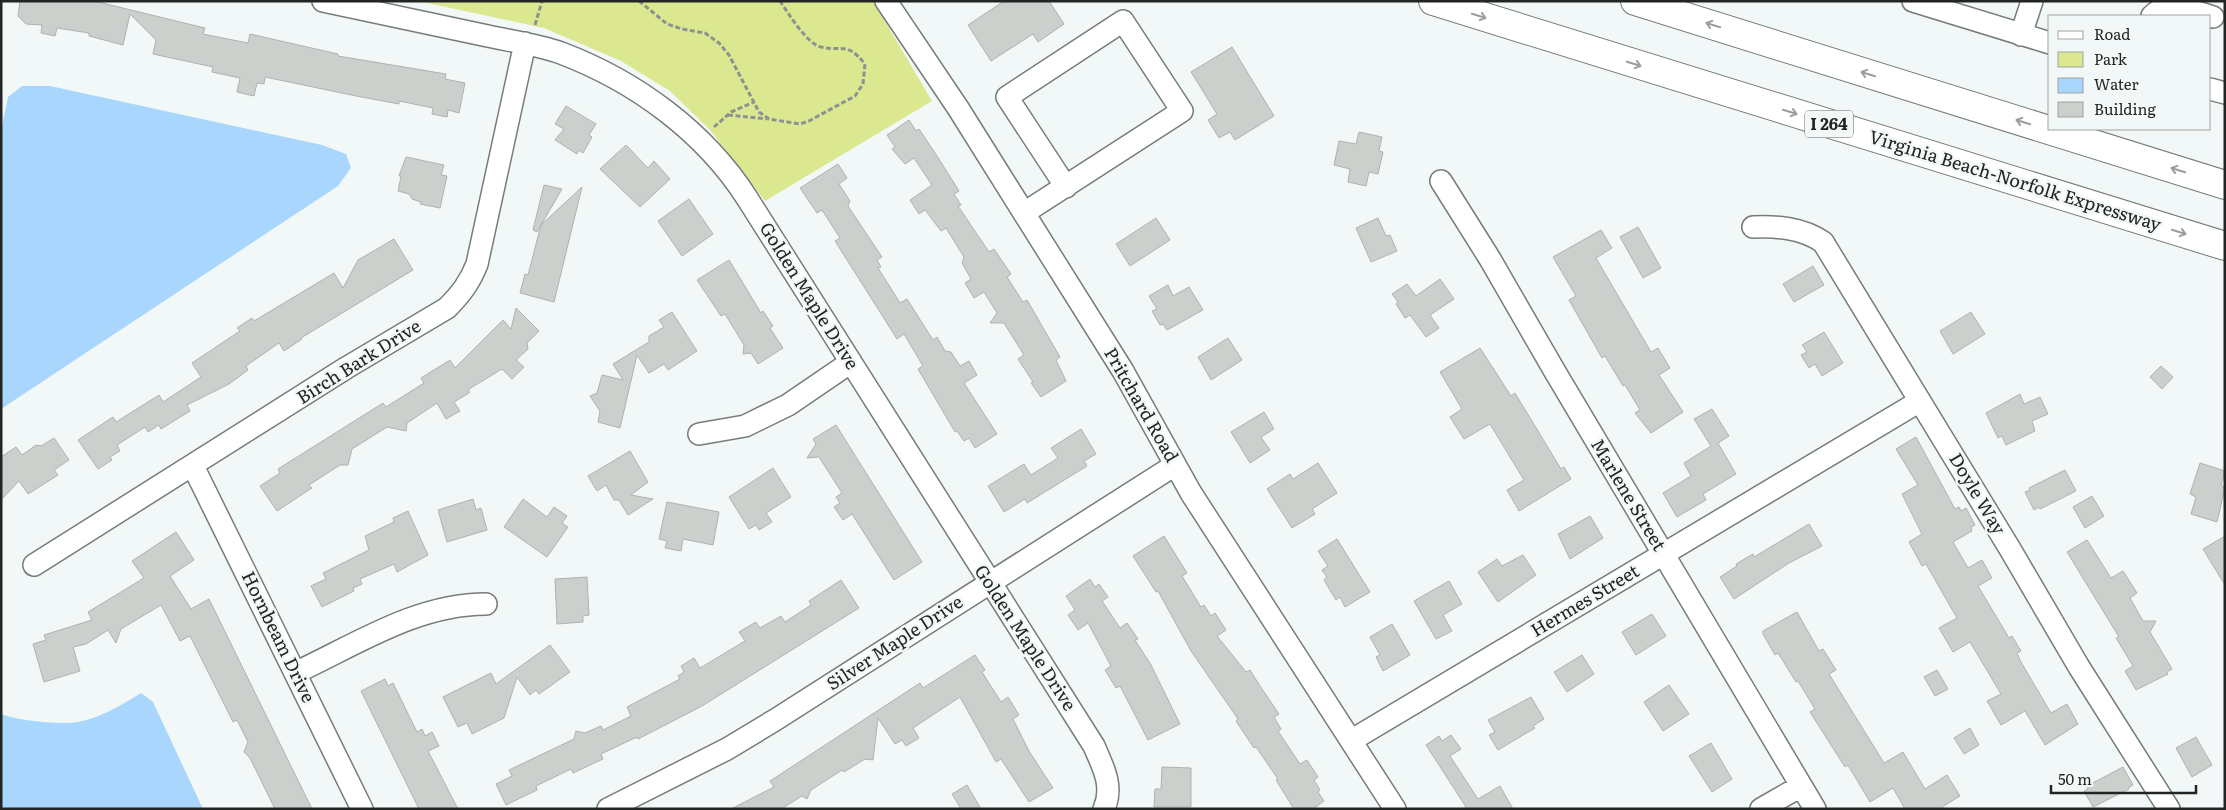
<svg xmlns="http://www.w3.org/2000/svg" width="2226" height="810" font-family="Literata,serif">
  <style>
    .park { fill: #dbe890 }
    .water { fill: #a8d6fd }
    .building { fill: #ccd0cc; stroke: #afb3af }
    .lines { fill: none; stroke-linecap: round; stroke-linejoin: round }
    .minor-casing { stroke: #767c7a; stroke-width: 24 }
    .highway-casing { stroke: #767c7a; stroke-width: 30 }
    .path { stroke: #8d9190; stroke-width: 3; stroke-dasharray: 5 2.5; stroke-linecap: butt }
    .minor { stroke: #fff; stroke-width: 21 }
    .highway { stroke: #fff; stroke-width: 28 }
    .oneway { stroke: #9c9d9d }
    .labels { text-anchor: middle; stroke-width: 5; stroke-linejoin: round; paint-order: stroke }
    .shield { fill: #f2f8f7; stroke: #616464; stroke-width: 1 }
    .shield-label { font-size: 16px; font-weight: bold; fill: #232525 }
    .street-label { font-size: 18px; fill: #232525; stroke: #f2f8f7 }
  </style>
  <rect width="100%" height="100%" fill="#f2f8f7"/>
  <path class="park" d="M418,1H873L932,101L765,201L710,130L670,91L621,61L544,28Z"/>
  <path class="water" d="M22,86H50L322,145L346,154L351,168L338,186L1,409V131L8,97Z
    M141,693L153,702L203,809H1V714C20,721 58,725 78,722C100,718 122,705 141,693Z"/>
  <path class="building" d="M20,1H94L205,28L203,34L248,43L250,34L338,54V56L446,74L445,79L465,83L459,113L448,110L447,117L432,114L433,108L399,101V104L356,96L265,77L264,84L257,83L254,96L237,92L240,78L212,72L213,67L153,54L156,40L130,14L123,45L89,36V33L57,28L55,36L41,33L42,25L26,24L18,16Z
    M1004,1H1049L1064,24L1038,42L1033,34L991,61L968,25Z
    M1232,47L1274,116L1235,140L1230,132L1219,138L1208,120L1217,114L1191,72Z
    M566,106L596,124L589,135L592,137L583,153L579,150L577,154L555,140L564,129L555,124Z
    M909,120L916,131L919,129L937,156L959,191L954,194L961,205L958,206L989,252L994,249L1011,274L1007,277L1023,302L1027,300L1060,357L1056,360L1066,381L1041,397L1031,383L1033,382L1018,359L1024,355L1004,323H990L997,313L984,292L974,298L965,283L971,279L962,263L964,257L946,228L941,231L925,210L919,214L910,200L932,185L914,158L905,164L892,149L895,147L887,135Z
    M1359,132L1382,137L1379,151L1383,152L1378,174L1369,172L1366,186L1348,182L1350,169L1334,165L1339,141L1356,144Z
    M626,145L648,168L654,161L670,179L640,207L600,169Z
    M406,157L444,165L441,175L447,176L440,208L420,204L421,202L412,199L409,194L398,191L401,176H399Z
    M838,164L847,178L839,184L850,201L848,206L882,257L877,260L881,267L878,268L900,303L907,299L933,340L937,337L945,351L951,352L960,366L969,361L977,375L964,383L997,434L975,448L969,438L964,441L957,431L955,432L918,369L923,366L904,334L897,339L835,241L840,238L822,210L817,213L800,188Z
    M544,185L562,189L537,232L533,230Z
    M582,187L554,302L520,293L525,274L528,275L541,225Z
    M689,199L713,234L682,256L658,221Z
    M1156,218L1170,240L1130,266L1116,244Z
    M1378,218L1386,236L1390,235L1397,251L1371,262L1356,228Z
    M1638,227L1661,268L1643,278L1620,237Z
    M1601,230L1612,248L1596,258L1651,352L1658,348L1670,368L1659,375L1683,412L1651,433L1635,413L1640,410L1625,385L1623,386L1605,356L1602,358L1569,300L1576,296L1553,257Z
    M394,239L413,270L301,338L302,339L284,351L279,343L246,366L248,370L229,384L187,405L190,411L161,429L159,425L148,432L145,427L117,445L120,451L110,457L112,460L98,469L78,440L113,417L116,422L159,395L163,402L201,377L192,363L240,331L237,328L252,318L254,321L334,273L343,288L358,260Z
    M729,260L761,313L763,311L773,326L770,328L783,348L758,364L751,353L743,354L744,345L725,314L721,316L697,280Z
    M1813,266L1824,285L1794,302L1783,284Z
    M1440,279L1454,299L1430,315L1439,328L1426,337L1410,315L1405,318L1396,304L1398,302L1392,294L1407,284L1416,296Z
    M1168,285L1173,296L1189,287L1203,310L1167,330L1163,324L1160,325L1152,311L1157,309L1149,296Z
    M516,308L539,331L527,343L528,349L516,360L524,367L512,379L502,369L469,389V393L454,402L460,411L446,419L437,403L407,423L406,431L387,427L352,449L348,465H340L309,485L312,488L277,511L260,486L280,473L278,469L383,403L386,407L424,383L421,378L450,360L455,368L503,320L511,329Z
    M672,312L697,351L668,370L664,364L649,373L637,355L620,428L598,422L600,411L590,396L597,393L602,375L623,380L613,364L649,342V336L664,327L659,320Z
    M1971,312L1985,334L1953,354L1940,331Z
    M1824,332L1843,363L1822,376L1815,364L1809,368L1801,355L1807,352L1802,345Z
    M1228,338L1242,360L1211,380L1198,357Z
    M1480,348L1511,396L1515,393L1561,469L1564,467L1571,479L1519,511L1507,490L1524,480L1490,424L1464,439L1450,417L1462,409L1440,372Z
    M2161,366L2173,377L2162,389L2150,377Z
    M2020,394L2024,404L2040,397L2048,414L2032,421L2035,431L2006,445L2002,436L1998,438L1986,413Z
    M1712,409L1729,436L1718,443L1736,474L1703,494L1706,500L1677,517L1663,493L1691,476L1684,463L1711,446L1694,419Z
    M1264,412L1274,429L1261,437L1270,450L1250,463L1231,432Z
    M836,425L922,562L894,580L852,514L843,520L834,507L840,503L836,497L842,493L819,457L807,458L816,444L813,439Z
    M1081,429L1096,454L1084,461L1087,466L1027,503L1025,499L1004,512L988,486L1024,464L1031,475L1058,458L1051,448Z
    M1916,437L1955,509L1959,507L1961,511L1966,508L1975,525L1971,527L1972,531L1953,542L1968,568L1982,560L1992,578L1978,586L2009,638L2012,636L2021,651L2017,653L2021,662L2051,713L2067,704L2078,724L2045,745L2025,711L2001,725L1987,701L2001,694L1970,642L1953,652L1939,628L1957,618L1926,564L1922,566L1909,542L1922,534L1902,494L1918,485L1896,449Z
    M54,438L69,460L54,470L58,475L28,494L19,481L1,500V457L16,447L22,455L36,445L41,446Z
    M630,451L648,482L631,495L653,499L628,515L619,500H614L606,485L597,491L588,476Z
    M1318,463L1337,493L1312,509L1315,514L1292,528L1267,489L1290,474L1293,479Z
    M2200,463L2225,471L2221,485L2225,488L2217,522L2191,514L2196,497L2190,494Z
    M773,468L791,497L766,513L772,522L759,530L756,525L749,529L729,497Z
    M2065,470L2076,491L2040,509L2039,507L2034,510L2025,492L2030,490L2029,488Z
    M2092,496L2104,516L2085,528L2073,507Z
    M473,499L476,510L481,508L487,530L447,542L438,510Z
    M523,499L547,517L554,507L567,516L562,523L568,527L547,557L504,527Z
    M667,502L719,512L713,545L683,539L681,551L665,548L667,541L659,539Z
    M408,511L428,555L397,572L394,564L360,579L362,584L353,588L354,591L322,607L311,586L326,579L323,573L369,550L365,536L394,522L393,518Z
    M1590,516L1603,538L1570,559L1558,534Z
    M1809,524L1822,546L1789,563L1734,599L1720,577L1737,566L1736,564L1753,554L1754,557Z
    M176,532L194,560L170,576L191,609L209,599L312,809H275L250,758L244,752L248,742L237,720L233,722L190,636L180,641L161,605L121,629L116,643L108,630L86,644L73,647L80,671L44,682L33,644L46,640L44,635L92,620L88,612L144,578L132,561Z
    M1164,536L1187,573L1182,576L1201,607L1204,605L1211,616L1215,613L1226,630L1217,636L1246,672L1250,670L1260,686L1279,714L1274,717L1281,729L1278,731L1300,764L1307,760L1318,777L1314,780L1320,790L1318,792L1324,801L1313,809H1294L1276,780L1278,779L1256,747L1254,748L1236,721L1238,719L1191,651L1158,591L1156,592L1133,556Z
    M2225,536V585L2203,549Z
    M1337,539L1370,592L1345,607L1340,597L1336,600L1324,580L1327,577L1322,570L1328,566L1318,551Z
    M2087,540L2111,578L2123,571L2137,593L2130,598L2143,621H2156L2150,632L2172,669L2167,672L2168,674L2136,690L2125,671L2133,666L2116,638L2119,637L2067,552Z
    M1523,555L1536,575L1498,602L1478,572L1497,559L1502,566Z
    M587,577L589,615L583,616V622L557,624L555,579Z
    M1090,579L1095,587L1099,584L1108,597L1102,601L1120,628L1127,623L1138,639L1135,640L1151,665L1180,724L1148,740L1120,686L1116,688L1105,670L1111,666L1088,623L1078,630L1068,615L1075,610L1066,596Z
    M841,580L859,608L702,706L638,739L637,737L601,754L603,759L573,773L571,769L536,786L537,790L506,805L496,784L512,776L509,770L574,739L576,731L585,733L601,726L603,730L631,716L627,707L680,679L678,676L684,672L681,666L694,658L700,668L745,641L739,632L756,622L760,628L781,616L785,622L811,605L809,601Z
    M1449,581L1462,604L1443,615L1452,631L1436,639L1414,601Z
    M1797,612L1819,651L1823,649L1836,670L1829,674L1884,763L1903,752L1925,789L1947,775L1960,796L1939,809H1905L1893,788L1870,802L1848,765L1845,767L1810,712L1815,709L1798,681L1796,682L1778,653L1775,655L1763,634V631Z
    M1652,614L1666,636L1636,655L1622,632Z
    M1392,624L1410,655L1383,671L1376,657L1380,655L1370,637Z
    M550,645L570,672L539,694L536,690L530,695L517,677L504,718L472,734L467,723L458,727L443,697L491,673L496,684Z
    M975,655L985,670L982,672L1001,702L1008,697L1019,715L1013,719L1029,751L1053,788L1029,802L1001,759L996,762L960,697L913,728L919,738L906,746L902,740L895,744L878,718L873,760L865,759L844,772L842,770L811,790L807,799L802,796L781,809H731L774,787L770,781L920,683L923,688Z
    M1582,655L1594,674L1567,692L1554,672Z
    M1937,670L1948,689L1935,696L1924,677Z
    M385,679L388,686L393,683L417,732L422,729L425,736L432,732L439,746L428,751L458,809H419L361,691Z
    M1669,685L1689,714L1663,731L1644,702Z
    M1531,697L1544,719L1533,726L1535,728L1498,750L1489,735L1495,732L1488,720Z
    M1970,728L1979,745L1964,754L1954,738Z
    M1451,735L1461,749L1450,756L1478,799L1500,786L1513,809H1463L1466,807L1426,745L1439,736L1442,741Z
    M2196,737L2212,765L2192,777L2176,748Z
    M1711,743L1732,779L1712,792L1689,756Z
    M1162,767L1191,768V807H1154L1155,789H1161Z
    M2123,767L2133,785L2128,788L2129,789L2093,807L2084,791L2088,789L2087,786Z
    M967,785L981,809H961L952,794Z"/>
  <g class="lines">
    <g class="minor-casing">
      <path id="minor" d="M323,1C377,12 430,24 483,35C509,41 536,44 561,53C635,81 704,131 747,198L1094,746C1103,767 1114,786 1104,809
        M886,1L958,108L1123,371L1191,493L1395,809
        M1913,1L2050,43
        M2152,16C2167,0 2193,11 2213,17
        M2021,35L2032,1
        M2210,89L2225,93
        M1441,181L1490,259L1554,370L1815,809
        M1024,213L1182,111L1123,21L1007,97L1066,187
        M1753,227C1778,226 1802,228 1823,242L2010,549L2079,667L2169,809
        M699,434L745,426L788,405L851,362
        M193,466L362,809
        M34,565L346,368L447,308C461,294 470,282 477,264L525,43
        M297,672C357,644 417,604 486,604
        M1352,740L1920,401
        M608,809L727,749L775,720L1175,465
        M1761,809L1801,786"/>
    </g>
    <g class="highway-casing">
      <path id="highway" d="M1433,1L2225,246
        M1635,1L2225,185"/>
    </g>
    <path class="path" d="M639,1L667,24L682,29L705,33L719,43L729,55L759,112L769,119L800,124L809,121L855,96L863,84L865,64C846,41 844,52 821,47C807,44 788,13 780,1
      M535,25L542,1
      M728,115L767,119
      M714,127L731,112L754,102"/>
    <use href="#minor" class="minor"/>
    <use href="#highway" class="highway"/>
  </g>
  <defs><path id="oneway-shaft" d="M-6 0H5M1.5-3L5.5 0L1.5 3" fill="none" stroke-width="1.6" stroke-linecap="round" stroke-linejoin="round" transform="scale(1.25)"/></defs>
  <g class="oneway">
    <use href="#oneway-shaft" transform="translate(1479 16) rotate(17)"/>
    <use href="#oneway-shaft" transform="translate(1713 25) rotate(-163)"/>
    <use href="#oneway-shaft" transform="translate(1634 64) rotate(17)"/>
    <use href="#oneway-shaft" transform="translate(1868 74) rotate(-163)"/>
    <use href="#oneway-shaft" transform="translate(1790 112) rotate(17)"/>
    <use href="#oneway-shaft" transform="translate(2023 122) rotate(-163)"/>
    <use href="#oneway-shaft" transform="translate(2178 170) rotate(-163)"/>
    <use href="#oneway-shaft" transform="translate(2179 232) rotate(17)"/>
  </g>
  <g class="labels">
    <rect class="shield" x="1805" y="110.5" width="48" height="27" rx="4"/>
    <g class="shield-label">
      <text x="1829" y="130">I 264</text>
    </g>
    <g class="street-label">
      <text transform="translate(2015 181) rotate(17)" y="6">Virginia Beach-Norfolk Expressway</text>
      <text transform="translate(809 296) rotate(58)" y="6">Golden Maple Drive</text>
      <text transform="translate(359 362) rotate(-32)" y="6">Birch Bark Drive</text>
      <text transform="translate(1141 405) rotate(60)" y="6">Pritchard Road</text>
      <text transform="translate(1977 494) rotate(59)" y="6">Doyle Way</text>
      <text transform="translate(1628 495) rotate(59)" y="6">Marlene Street</text>
      <text transform="translate(1585 601) rotate(-31)" y="6">Hermes Street</text>
      <text transform="translate(278 637) rotate(64)" y="6">Hornbeam Drive</text>
      <text transform="translate(1025 638) rotate(57)" y="6">Golden Maple Drive</text>
      <text transform="translate(895 643) rotate(-33)" y="6">Silver Maple Drive</text>
    </g>
  </g>
  <rect width="2226" height="810" fill="none" stroke="#232525" stroke-width="5"/>
  <rect x="2048" y="15" width="162" height="115" fill="#f2f8f7" stroke="#9fa4a3"/>
  <rect x="2058" y="31" width="25" height="8" fill="#ffffff" stroke="#9fa4a3"/>
  <text x="2094" y="40" font-size="15" fill="#232525">Road</text>
  <rect x="2058" y="52" width="25" height="15" fill="#dbe890" stroke="#9fa4a3"/>
  <text x="2094" y="65" font-size="15" fill="#232525">Park</text>
  <rect x="2058" y="78" width="25" height="15" fill="#a8d6fd" stroke="#9fa4a3"/>
  <text x="2094" y="90" font-size="15" fill="#232525">Water</text>
  <rect x="2058" y="102" width="25" height="15" fill="#ccd0cc" stroke="#9fa4a3"/>
  <text x="2094" y="115" font-size="15" fill="#232525">Building</text>
  <path d="M2051 785v8h145v-8" fill="none" stroke="#232525" stroke-width="2.5"/>
  <text x="2058" y="785" font-size="15" fill="#232525" stroke="#f2f8f7" stroke-width="4" paint-order="stroke">50 m</text>
</svg>
